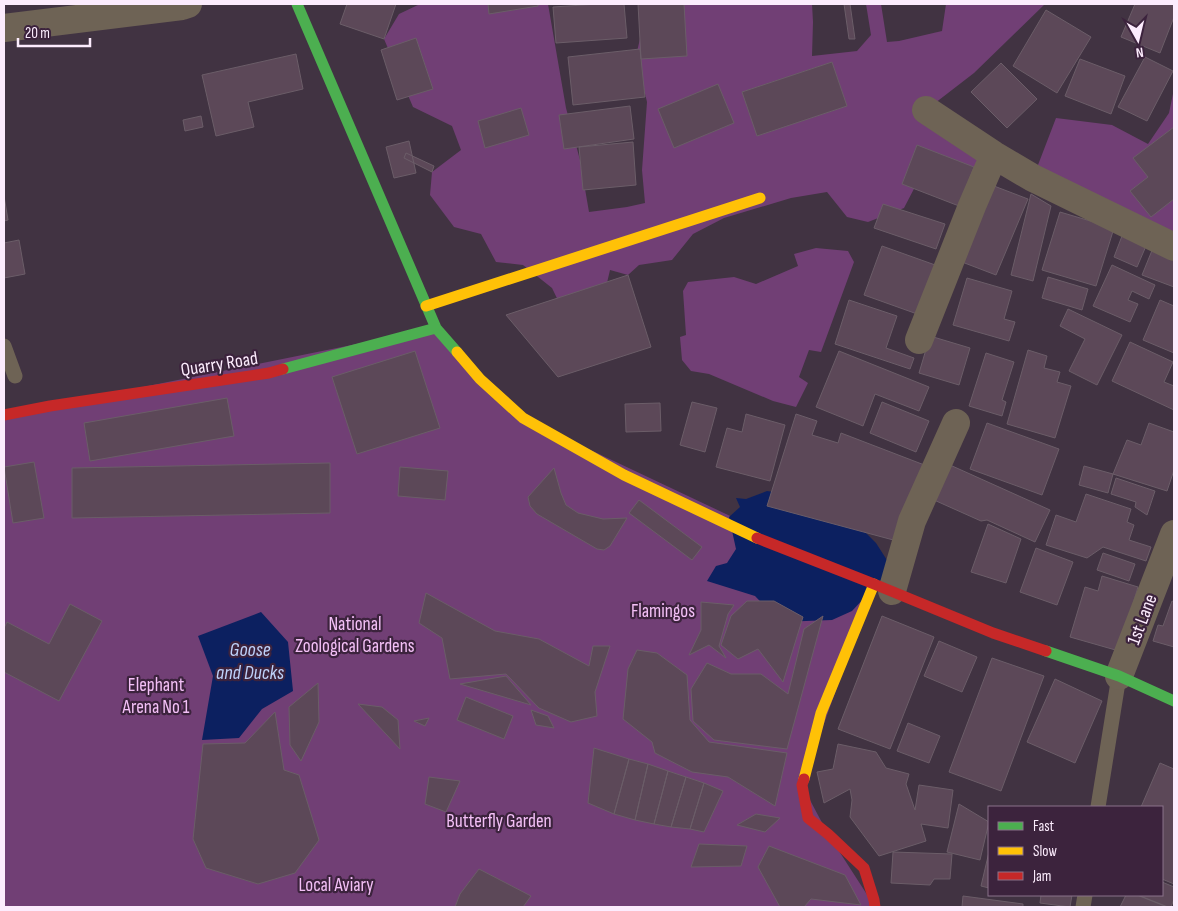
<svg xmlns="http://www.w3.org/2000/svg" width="1178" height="911" font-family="'Sofia Sans Condensed',sans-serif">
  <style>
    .green { fill: #713f75 }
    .water { fill: #0c2060 }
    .building { fill: #5c4858; stroke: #6b5d68 }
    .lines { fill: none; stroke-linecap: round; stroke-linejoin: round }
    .lane { stroke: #6e6355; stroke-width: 15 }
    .street { stroke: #6e6355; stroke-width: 28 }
    .fast { stroke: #4caf50; stroke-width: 11 }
    .slow { stroke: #ffc107; stroke-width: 11 }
    .jam { stroke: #c62828; stroke-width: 11 }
    .labels { text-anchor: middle; stroke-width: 4.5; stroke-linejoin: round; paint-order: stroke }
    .street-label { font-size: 19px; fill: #fcecfd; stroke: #3c233d }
    .park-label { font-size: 19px; fill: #f4c0f7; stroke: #3c233d }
    .water-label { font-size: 20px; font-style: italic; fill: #bed2fb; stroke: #3c233d }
  </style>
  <rect width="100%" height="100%" fill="#413342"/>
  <path class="green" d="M420,4H548L566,108L580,160L589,212L627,207L645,203L642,170L647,102L636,56L648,4H812L813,22L812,56L857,51L871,35L866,4H881L887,42L899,41L942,31L946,4H1045L974,73L926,110L994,155L972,206L917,183L904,208L868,222L847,217L827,192L791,198L724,218L693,234L672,260L639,265L628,275L610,270L603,300L570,325L552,288L523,265L496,262L481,234L454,227L430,195L432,172L461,150L452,126L413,107L384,39L399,14Z
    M1174,89V247L1033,178L1056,118L1112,125L1148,144L1169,113Z
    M816,248L848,251L854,262L821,352L809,350L799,377L808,383L796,407L773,401L709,374L691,371L682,360L680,337L686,335L683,291L688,282L734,277L756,284L798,266L794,254Z
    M436,328L523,418L874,584L802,785L828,834L875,907H4V415Z"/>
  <path class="water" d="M767,491L793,495L856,523L876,543L892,568L852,611L832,620L780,622L755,596L707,581L716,566L727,563L736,549L729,517L740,507L736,498L746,499Z
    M261,612L288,642L293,691L262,709L239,738L202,740L213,676L198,636Z"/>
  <path class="building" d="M347,4H396L384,39L340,24Z
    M488,4H538V6L489,14Z
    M598,4H624L627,38L556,43L553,7Z
    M638,4H684L687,56L641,59Z
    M844,4H850L855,39H849Z
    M1135,4H1174V17L1160,53L1121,37Z
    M1046,10L1091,37L1057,93L1013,66Z
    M416,38L433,89L397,100L381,50Z
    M640,49L645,97L573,105L568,57Z
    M296,54L303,89L248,102L254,127L216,136L202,75Z
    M1145,57L1173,71L1147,121L1118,107Z
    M1080,59L1125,76L1111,114L1065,96Z
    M832,62L847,106L757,136L742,92Z
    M1001,63L1037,99L1007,128L971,92Z
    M718,84L734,123L674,148L658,109Z
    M630,106L634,139L564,149L559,115Z
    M521,108L529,135L485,148L478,121Z
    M201,116L203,127L185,131L183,120Z
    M1174,127V199L1151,217L1130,191L1148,177L1133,158Z
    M409,141L416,173L394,178L386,147Z
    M633,142L636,185L583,190L579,147Z
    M917,145L974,167L959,206L902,184Z
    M406,153L434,166L432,172L404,158Z
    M994,186L1028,199L996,275L962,262Z
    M1031,194L1051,206L1033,281L1011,275Z
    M4,196L8,220L4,221Z
    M883,204L945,224L936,249L874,228Z
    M1060,212L1114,228L1096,286L1042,270Z
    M1122,236L1146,246L1137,267L1114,257Z
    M19,240L25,274L4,278V243Z
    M882,246L938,266L920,315L864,295Z
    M1153,248L1174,257V287L1142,275Z
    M1112,265L1155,285L1149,299L1132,291L1128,300L1138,304L1130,322L1093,306Z
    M628,275L651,347L558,377L506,315Z
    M1048,277L1088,289L1082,310L1042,298Z
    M967,278L1012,291L1004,319L1015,322L1009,341L953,325Z
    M849,300L897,316L886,348L914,358L910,369L835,344Z
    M1160,300L1174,306V353L1143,340Z
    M1068,309L1122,335L1097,385L1069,371L1085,339L1060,326Z
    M930,336L970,348L959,385L919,373Z
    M1130,342L1173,362L1164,382L1174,386V410L1112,381Z
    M1028,350L1047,356L1044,368L1060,372L1057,382L1071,386L1055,438L1007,424Z
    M415,351L440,428L357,454L332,377Z
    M839,351L929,387L919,411L875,394L863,426L816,407Z
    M986,353L1014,362L1002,400L1006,402L1002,416L969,406Z
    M227,398L234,436L90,461L84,423Z
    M692,402L717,408L705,452L680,445Z
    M882,402L929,421L916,452L870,433Z
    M660,403L661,431L626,432L625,404Z
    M746,414L785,425L770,481L716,467L727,428L742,432Z
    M796,414L817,421L812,435L838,443L841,433L927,466L897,541L767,506Z
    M987,423L1059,449L1042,495L970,469Z
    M1149,423L1174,432V470L1167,491L1113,474L1127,440L1141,445Z
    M34,462L44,518L13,523L4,467Z
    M330,463V513L72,518V468Z
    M950,465L1050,510L1035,542L987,520L981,521L934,500Z
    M1084,466L1113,474L1108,493L1079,485Z
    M400,467L448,471L445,500L398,496Z
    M554,468L561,493L566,505L578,513L603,519L627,518L610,546L604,550L597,549L537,514L530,506L528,497Z
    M1116,478L1155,491L1147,515L1135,507L1136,502L1111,494Z
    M1086,494L1131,509L1127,522L1134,525L1129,540L1151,547L1146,561L1103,547L1087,558L1046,545L1056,515L1076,522Z
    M639,500L702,547L692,560L629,513Z
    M988,524L1021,539L1006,583L971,572Z
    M1036,548L1073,562L1057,605L1020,592Z
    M1103,553L1135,564L1129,581L1097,570Z
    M1102,576L1138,587L1119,651L1070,637L1085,587L1098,591Z
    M426,593L495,631L539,639L589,666L593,646H610L595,692L597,716L571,722L539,708L506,674L450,679L442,638L419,623Z
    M747,601H774L803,617L783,682L758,649L738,659L721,645L731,616Z
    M1172,601L1174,602V647L1153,641L1158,625L1163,626Z
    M701,602L734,605L728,614L719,646L726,658L709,645L689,655L701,630Z
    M70,604L102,621L59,701L4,672V628L7,622L49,644Z
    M823,616L787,749L714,740L693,721L691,689L707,663L731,674H761L788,694L804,629Z
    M882,616L934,637L890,749L838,729Z
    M939,641L977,657L962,692L924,676Z
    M637,650L657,653L687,675L690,720L709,742L787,753L775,806L728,777L692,772L655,753L652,742L623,719L628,669Z
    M992,658L1044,676L1001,791L949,772Z
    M506,676L531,705L460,684Z
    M1055,679L1102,701L1075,763L1027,742Z
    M318,683L319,722L301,761L290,745L289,707Z
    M466,697L513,716L504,739L457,720Z
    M358,704L382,707L398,720L400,749Z
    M531,710L548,716L554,728L536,725Z
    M275,712L284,770L299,775L319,840L295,873L258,884L206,868L193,839L203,744L245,743Z
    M429,718L425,726L414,721Z
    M908,723L940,736L929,763L897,751Z
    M838,744L876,752L886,768L909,774L906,784L915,810L919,785L953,790L948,828L921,824L926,841L879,856L850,817L852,800L850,789L824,803L817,772L833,769Z
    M594,748L629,759L614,814L588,803Z
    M629,759L648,764L635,820L614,814Z
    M1160,763L1174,769V884L1162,879V807H1141Z
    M648,764L668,771L654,824L635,820Z
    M668,771L686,777L671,827L654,824Z
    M429,777L460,781L446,812L425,804Z
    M686,777L704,783L690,829L671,827Z
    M704,783L723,791L704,832L690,829Z
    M959,804L989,822L980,860L947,852Z
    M756,814L780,818L765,832L737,825Z
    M699,844L747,846L741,866L691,867Z
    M769,846L845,875L861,905L811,899L804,907H780L758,867Z
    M893,852L952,854L950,879H934L930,885L891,883Z
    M989,852V888L981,886Z
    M479,869L531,896L523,907H455L460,894Z
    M1162,882L1174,887V899L1171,907H1168L1138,895H1162Z
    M1041,895H1072L1070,907L1040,903Z
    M1126,895H1137L1167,907H1120Z
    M963,896L1023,904V907H962Z"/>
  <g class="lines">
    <path class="lane" d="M4,346L15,376
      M1098,807L1119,676
      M1083,907L1085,895"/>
    <path class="street" d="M4,28L182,6L188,4
      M926,110L994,155L1033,178L1174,247
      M919,340L972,206L994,155
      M892,591L912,521L956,423
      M1119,676L1174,534"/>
    <path class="fast" d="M297,4L436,328L457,352
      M283,369L436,328
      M1046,651L1119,676L1174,701"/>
    <path class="slow" d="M426,306L760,198
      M457,352L480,379L523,418L624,475L757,538
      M804,779L821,713L874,584"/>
    <path class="jam" d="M4,415L50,406L269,373L283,369
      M757,538L874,584L993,633L1046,651
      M804,779L802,785L808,818L828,834L864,868L874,900L875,907"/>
  </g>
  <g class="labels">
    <g class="street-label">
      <text transform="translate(219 363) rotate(-9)" y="7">Quarry Road</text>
      <text transform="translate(1141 619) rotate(-69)" y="7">1st Lane</text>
    </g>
    <g class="park-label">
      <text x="663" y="617">Flamingos</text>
      <text x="355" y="630">National<tspan x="355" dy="22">Zoological Gardens</tspan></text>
      <text x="156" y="691">Elephant<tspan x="156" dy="22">Arena No 1</tspan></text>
      <text x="499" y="827">Butterfly Garden</text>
      <text x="336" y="891">Local Aviary</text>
    </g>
    <g class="water-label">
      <text x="250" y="656">Goose<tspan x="250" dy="23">and Ducks</tspan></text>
    </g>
  </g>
  <rect width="1178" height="911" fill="none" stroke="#fcecfd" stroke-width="10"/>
  <rect x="988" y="806" width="175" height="90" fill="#3c233d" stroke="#89738a"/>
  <rect x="998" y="822" width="25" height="8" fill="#4caf50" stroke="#89738a"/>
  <text x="1033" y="831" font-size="15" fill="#fcecfd">Fast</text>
  <rect x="998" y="847" width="25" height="8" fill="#ffc107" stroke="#89738a"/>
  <text x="1033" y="856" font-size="15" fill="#fcecfd">Slow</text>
  <rect x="998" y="872" width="25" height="8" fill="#c62828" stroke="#89738a"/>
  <text x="1033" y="881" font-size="15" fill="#fcecfd">Jam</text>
  <g transform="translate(1138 40) rotate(172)" stroke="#3c233d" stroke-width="4" paint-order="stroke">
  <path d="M0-4L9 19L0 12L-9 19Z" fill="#fcecfd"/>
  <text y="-8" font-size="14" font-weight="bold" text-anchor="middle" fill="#fcecfd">N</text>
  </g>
  <path d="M18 38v8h72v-8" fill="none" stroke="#fcecfd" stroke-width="2.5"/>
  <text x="25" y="38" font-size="15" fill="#fcecfd" stroke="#3c233d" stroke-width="4" paint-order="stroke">20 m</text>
</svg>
